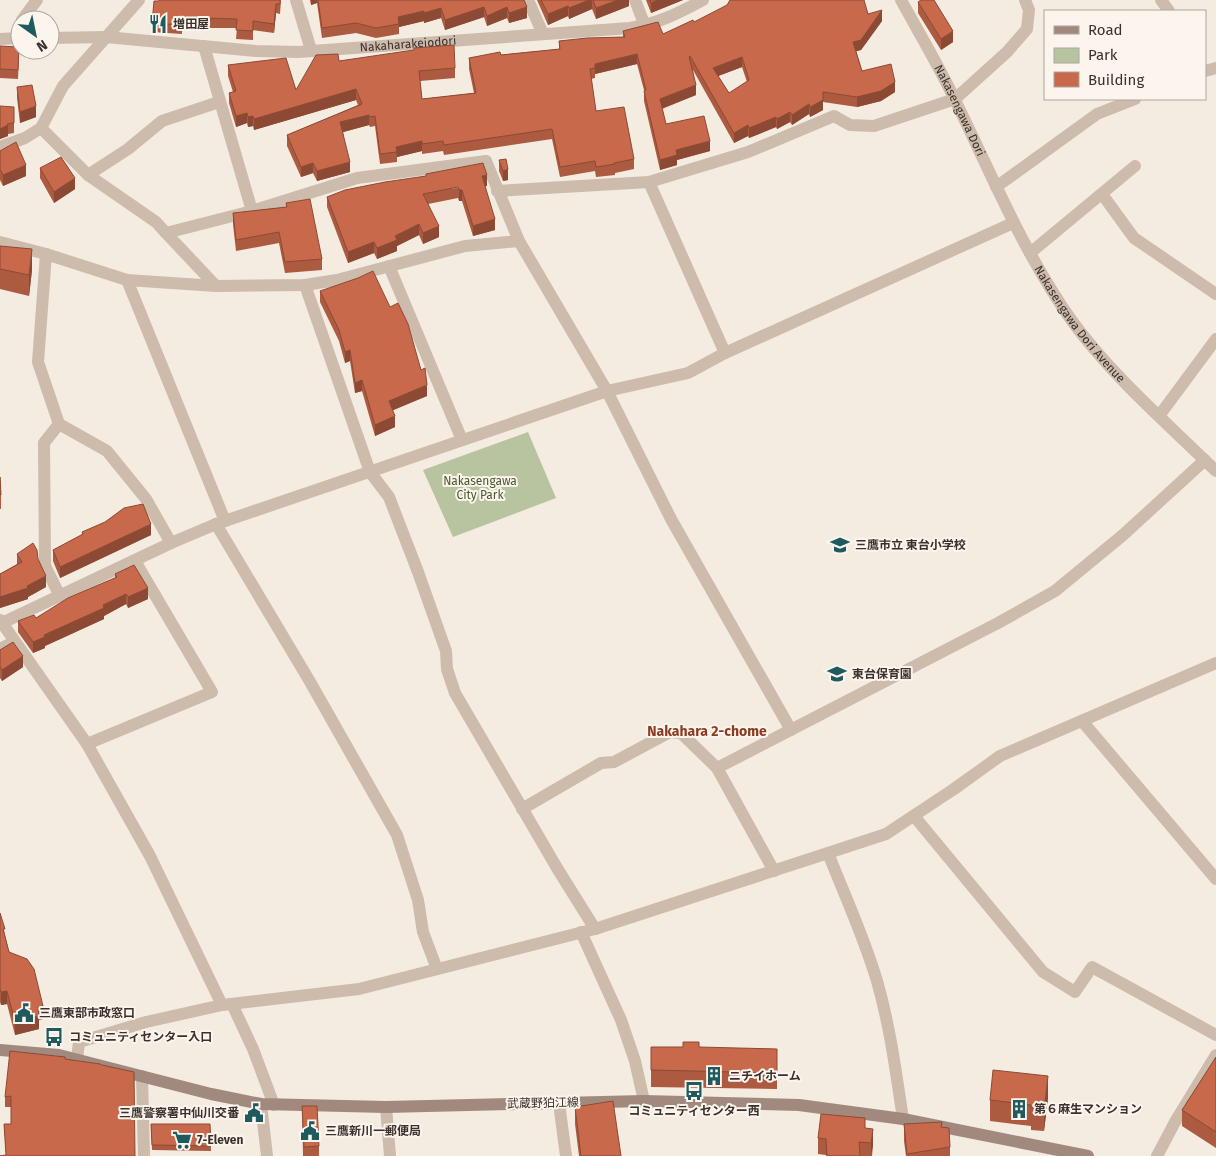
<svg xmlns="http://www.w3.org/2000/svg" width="1216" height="1156" font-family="'Fira Sans','Noto Sans JP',sans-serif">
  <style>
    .green { fill: #b8c4a0 }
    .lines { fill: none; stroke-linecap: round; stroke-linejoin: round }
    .minor { stroke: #cdbbac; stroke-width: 12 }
    .tertiary { stroke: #cdbbac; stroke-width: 12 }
    .secondary { stroke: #a18a7d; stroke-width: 12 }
    .wall { fill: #ac5a40; fill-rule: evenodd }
    .shaded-wall { fill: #8c4a34 }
    .building { fill: #c8694b; stroke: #8c4a34; fill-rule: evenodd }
    .labels { text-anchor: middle; stroke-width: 4; stroke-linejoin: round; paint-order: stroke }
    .poi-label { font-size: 12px; font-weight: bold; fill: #3b302b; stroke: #fbf5ee; text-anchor: start }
    .street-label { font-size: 12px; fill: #3b302b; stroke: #fbf5ee }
    .park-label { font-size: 12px; fill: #4a5a2e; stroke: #fbf5ee }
    .neighbourhood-label { font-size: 14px; font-weight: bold; fill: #8c3b22; stroke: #fbf5ee }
  </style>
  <rect width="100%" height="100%" fill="#f4ebe1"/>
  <path class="green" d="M528,432L556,498L453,537L423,470Z"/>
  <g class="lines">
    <g class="minor">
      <path d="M296,0L311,50"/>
      <path d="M528,0L543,34"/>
      <path d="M635,0L645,26"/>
      <path id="s1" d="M901,0C919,33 939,66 955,100C992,175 1023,252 1072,321C1113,377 1167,423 1216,471"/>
      <path d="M1161,0L1169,11"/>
      <path d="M22,20L37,0"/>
      <path id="s2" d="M50,38L106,37L256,51L298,52L630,28C657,24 679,13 703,0"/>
      <path d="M0,39L20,38"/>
      <path d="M204,46L252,211"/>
      <path d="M1205,71L1216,68"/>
      <path d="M41,128L88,175L156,222L166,233L252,211L357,178L486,161L519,241L607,391L671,519L791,730"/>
      <path d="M0,147L25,138L41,128L63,86L139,0"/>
      <path d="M88,175L128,149L162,121L219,102"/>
      <path d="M649,182L725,353"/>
      <path d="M996,187L1097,114L1135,99"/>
      <path d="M497,191L649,182L748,152L834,116L850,125L874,126L955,99L1007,52L1027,29L1029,10L1025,0"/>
      <path d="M1102,194L1134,238L1216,294"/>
      <path d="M166,233L216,286"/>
      <path d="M0,242L46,254L127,280L216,286L305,285L337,280L465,246L519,241"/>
      <path d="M1030,253L1135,166"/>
      <path d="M46,254L38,362L59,424L107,451L146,499L171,543"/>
      <path d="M389,266L462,440"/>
      <path d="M127,280L225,521"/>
      <path d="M305,285L370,472L389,497L418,572L446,651L447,669L455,693L557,868L595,929"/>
      <path d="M1159,416L1216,339"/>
      <path d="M59,424L44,443L45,566L60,596"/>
      <path d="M216,524L309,680L397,835L418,900L423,932L437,969"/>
      <path d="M0,620L87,744L150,856L222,1005"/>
      <path d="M2,623L171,543L216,524L607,391L688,373L725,353L1013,223"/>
      <path d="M0,649L14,642"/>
      <path d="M1082,721L1216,879"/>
      <path d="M87,744L212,692L135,561"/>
      <path d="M717,768L998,623L1055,591L1123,535L1205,460"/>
      <path d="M522,809L601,763L614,762L670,732L681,733L717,768L774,871"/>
      <path d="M914,816L1043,972L1075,992L1092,967L1216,1035"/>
      <path d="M828,853C845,896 864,937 877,981C890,1026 896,1073 903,1119"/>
      <path d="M581,932L621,1020L635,1061L644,1101"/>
      <path d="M232,1004L253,1049L274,1105"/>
      <path d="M77,1059L79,1042L146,1022L222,1005L359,989L595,929L828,853L886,834L954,789L1000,756L1216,663"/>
      <path d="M142,1076L144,1156"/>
      <path d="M261,1104L267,1156"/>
      <path d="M386,1107L390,1156"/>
      <path d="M1157,1156L1175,1122L1216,1055"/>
    </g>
    <path class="tertiary" d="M559,1103L566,1156"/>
    <path class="secondary" d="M0,1050L59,1055L211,1094L261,1104L386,1107L644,1101L799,1105L903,1119L1088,1156"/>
  </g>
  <path class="wall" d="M281,0L280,14L276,13L274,33L253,30V40L236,39L237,28H206L205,30L182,27V34L152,32V23Z
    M310,0H524L527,18L509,23L507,18L487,26L484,17L445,30L441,18L424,23V21L399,27V34L376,38L356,33L322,38L317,3L311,5Z
    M537,0H629V6L596,19L592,9L569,19L568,16L548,25Z
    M646,0H683L651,13Z
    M918,2L953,42L941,50L918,13Z
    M868,14L882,21L861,50L856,51L862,71L895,92L881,101L857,107L823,102V110L814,115L810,117L809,114L792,125L790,122L777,129L776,127L749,138L748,136L734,143L693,70L696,95L662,109L666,124L710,151L677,160V165L660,170L644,101V90L637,64L595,74V78L591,79L596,111L634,159V169L615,173V175L596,177L595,171L560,177L552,139L444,155L443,151L422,154V151L397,157V162L380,164L375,126L370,127L369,125L343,132L350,172L317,181L313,173L301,177L287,146V135L358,105L356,100L254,130L253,126L248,127L247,123L236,127L229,103V93L233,92L228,76V65L296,90L339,61L455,68V78L420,81L422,99L474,93L469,69V58L559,49V41L623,37V31L663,34L694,22ZM742,67L747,82L729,93L718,76Z
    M0,46L19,56L18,79L0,78Z
    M17,87L36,117L20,123L17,98Z
    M0,106L14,123V133L8,134V136L0,139Z
    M0,151L26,176L3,186L0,180Z
    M499,160L508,180L503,181L499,171Z
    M40,168L75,189L54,203L40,178Z
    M485,186L495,230L473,236L462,201H459L458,198L428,204L439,237L423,244L419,235L397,246V251L377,259L374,253L348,263L327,207V197L487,186Z
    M286,203L322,259V270L285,273L279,243L236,251L233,224V213L286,207Z
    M0,246L32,270L29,296L0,289Z
    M320,291L427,396L392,410L395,427L375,436L362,391L355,393L350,361L345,363L339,341L320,302Z
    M0,477L1,495V509H0Z
    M82,532L151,535L60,578L53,561V550L82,535Z
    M17,554L38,559L46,587L28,597V599L0,608V574L17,564Z
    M115,574L148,599L128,608L126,604L104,616V619L45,646V648L33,653L18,632V621L36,618L115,578Z
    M0,650L23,667L2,681L0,678Z
    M0,913L9,952L43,1019L39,1020V1029L15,1035L7,1004L1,1005L0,1002Z
    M651,1047L777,1049V1089L651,1087Z
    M1216,1057V1148L1182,1126V1110Z
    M65,1059L135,1156L6,1155L4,1124H11V1107H5V1097Z
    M1048,1098L1044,1131L1031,1130V1126L990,1121V1100Z
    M302,1106L319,1146V1156H303Z
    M575,1107L621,1156H579L575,1124Z
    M151,1124H210L211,1151L152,1150Z
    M904,1124L942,1127L950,1147V1156H906L904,1141Z
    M865,1128L873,1145L872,1156H826V1155L818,1154V1138Z"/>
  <path class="shaded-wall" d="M311,0H317V3L311,5Z
    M589,0H592V9L569,19V8Z
    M618,0H629V6L596,19V8Z
    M658,0H683L651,13V3Z
    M276,4V13L274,33V24Z
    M568,6V16L548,25V14Z
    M484,7V17L445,30V20Z
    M507,7V18L487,26V16Z
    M527,7V18L509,23V13Z
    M441,8V18L424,23V13Z
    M882,10V21L861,50L853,52V42Z
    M424,11V21L399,27L398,17Z
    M953,31V42L941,50V39Z
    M637,54V64L595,74V64Z
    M742,57V67L713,78V68Z
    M895,82V92L881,101L857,107V97Z
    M696,85V95L660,109V99Z
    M356,89V100L254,130V119Z
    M823,100V110L810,117V107Z
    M809,104V114L792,125V115Z
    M36,106V117L20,123V112Z
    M790,112V122L777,129V119Z
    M247,113V123L236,127V116Z
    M369,115V125L340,133V122Z
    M253,116V126L248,127V117Z
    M776,117V127L749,138V128Z
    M8,125V136L0,139V129Z
    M748,125V136L734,143V133Z
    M422,141V151L397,157L396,147Z
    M710,141V151L677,160V165L660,170V160L676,150Z
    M350,162V172L317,181V171Z
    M313,163V173L301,177V167Z
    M26,165V176L3,186V175Z
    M508,169V180L503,181V171Z
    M487,175V186L482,187V176Z
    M75,178V189L54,203V192Z
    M459,190H462V201H459Z
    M495,219V230L473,236V226Z
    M419,224V235L397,246V251L377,259V248L395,236Z
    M439,226V237L423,244V233Z
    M374,242V253L348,263V252Z
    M32,249V270L29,296V275Z
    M350,350V361L345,363V352Z
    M362,380V391L355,393V383Z
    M427,385V396L389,412V401Z
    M395,416V427L375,436V425Z
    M151,524V535L60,578V567Z
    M46,576V587L28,597V599L0,608V597L27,586Z
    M148,588V599L128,608V597Z
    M126,594V604L104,616V619L45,646V648L33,653V642L44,635Z
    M23,656V667L2,681V670Z
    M7,991V1004L1,1005V992Z
    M43,1006V1019L39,1020V1029L15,1035V1022L38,1007Z
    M1048,1076V1098L1044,1131V1110Z
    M873,1129V1145L871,1156V1143Z"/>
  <path class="building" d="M159,0H280V4H276L274,24L253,21V31L236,30L237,19L206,18L205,20L182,18V25L152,23L154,1H159Z
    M318,0H524L527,7L509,13L507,7L487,16L484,7L445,20L441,8L424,13V11L398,17L399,24L376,28L356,23L322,28Z
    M541,0H589L569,8L568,6L548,14Z
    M593,0H618L596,8Z
    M650,0H658L651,3Z
    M730,0H864L868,14L882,10L861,40L853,42L862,71L891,64L895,82L881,91L857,97L823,92V100L814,105L810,107L809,104L792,115L790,112L777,119L776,117L749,128L748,125L734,133L690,56L689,57L696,85L660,99L666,124L704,116L710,141L676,150L677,155L660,160L644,91L646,90L637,54L595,64V68L590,69L596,111L624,107L634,159L614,163L615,164L596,167L595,161L560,167L552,129L444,145L443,141L422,144V141L396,147L397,152L380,154L375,116L370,117L369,115L340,122L350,162L317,171L313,163L301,167L287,135L362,104L356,89L254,119L253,116L248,117L247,113L236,116L229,93L236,91L228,65L286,58L296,90L316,55L338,54L339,61L414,50V48L454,45L455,68L419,71L422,99L476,93L469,58L500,52L501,55L560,49L559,41L587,38L625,37L623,31L658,22L663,34L693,20L694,22L727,5ZM742,57L749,80L729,93L713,68Z
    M921,0H934L953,31L941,39L918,2Z
    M0,46L19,47L18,70L0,69Z
    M32,85L36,106L20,112L17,87Z
    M0,106L14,107V123L7,124L8,125L0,129Z
    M16,142L26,165L3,175L0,169V151Z
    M61,157L75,178L54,192L40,168Z
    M506,159L508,169L503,171L499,160Z
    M483,163L487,175L482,176L495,219L473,226L462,190H459L458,187L423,194L439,226L423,233L419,224L395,236L397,240L377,248L374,242L348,252L327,197L345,190L385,182L426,176V174Z
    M310,199L322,259L285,262L279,232L236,240L233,213L287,207L286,203Z
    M0,246L32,249L29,275L0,269Z
    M373,271L390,307L398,303L408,324L421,370L425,368L427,385L389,401L395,416L375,425L362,380L355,383L350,350L345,352L339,330L320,291L358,278Z
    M0,477L1,495H0Z
    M143,504L151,524L60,567L53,550L83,534L82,532L105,522L124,508Z
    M33,543L37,550L38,559L46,576L27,586L28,588L0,597V574L22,562L17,554Z
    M134,565L148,588L128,597L126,594L103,605L104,608L44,635L45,637L33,642L18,621L34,615L36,618L68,598L117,577L115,574Z
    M13,642L23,656L2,670L0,667V650Z
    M0,913L5,929H3L9,952L27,959L34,969L43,1006L38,1007L39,1016L15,1022L7,991L1,992L0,989Z
    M683,1042H699V1047L777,1049V1073L651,1070V1047H683Z
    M10,1051L65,1057V1059L100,1064L102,1065L134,1072L135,1156H0L6,1155L4,1124H11V1096L5,1097Z
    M1216,1057V1132L1182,1110Z
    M993,1070L1048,1076L1044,1110L1031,1108V1105L990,1100Z
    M613,1101L621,1156H581L575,1107Z
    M302,1106H317L319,1146L304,1147Z
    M821,1114L865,1118V1128L873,1129L871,1143L859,1142L860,1156H827L826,1139L818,1138Z
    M942,1122L941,1127L949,1128L950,1147L907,1154L904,1124Z
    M151,1124H210L211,1146L152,1145Z"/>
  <defs>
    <g id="restaurant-bare" transform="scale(1.5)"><path d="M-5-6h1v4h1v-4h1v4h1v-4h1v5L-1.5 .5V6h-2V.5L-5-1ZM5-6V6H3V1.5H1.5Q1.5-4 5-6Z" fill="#1f5a5e" stroke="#fbf5ee" stroke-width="2.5" paint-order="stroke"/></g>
    <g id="school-bare" transform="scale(1.5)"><path d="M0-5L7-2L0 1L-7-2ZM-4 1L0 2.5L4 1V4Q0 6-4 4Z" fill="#1f5a5e" stroke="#fbf5ee" stroke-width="2.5" paint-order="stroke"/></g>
    <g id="civic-bare" transform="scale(1.5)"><path d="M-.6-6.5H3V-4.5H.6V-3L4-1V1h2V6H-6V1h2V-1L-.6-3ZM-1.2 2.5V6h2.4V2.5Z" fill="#1f5a5e" stroke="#fbf5ee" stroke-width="2.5" paint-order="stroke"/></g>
    <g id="bus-bare" transform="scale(1.5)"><path d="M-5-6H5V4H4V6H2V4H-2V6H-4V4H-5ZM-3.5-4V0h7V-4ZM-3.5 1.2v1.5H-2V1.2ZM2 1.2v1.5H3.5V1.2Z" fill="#1f5a5e" stroke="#fbf5ee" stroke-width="2.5" paint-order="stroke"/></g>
    <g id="building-bare" transform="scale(1.5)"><path d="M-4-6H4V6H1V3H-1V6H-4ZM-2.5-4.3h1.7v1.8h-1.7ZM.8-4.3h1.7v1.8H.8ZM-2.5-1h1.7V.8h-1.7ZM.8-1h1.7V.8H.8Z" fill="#1f5a5e" stroke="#fbf5ee" stroke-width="2.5" paint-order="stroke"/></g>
    <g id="supermarket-bare" transform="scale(1.5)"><path d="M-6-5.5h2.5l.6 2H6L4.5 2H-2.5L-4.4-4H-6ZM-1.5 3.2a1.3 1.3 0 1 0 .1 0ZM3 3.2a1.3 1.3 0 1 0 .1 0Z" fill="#1f5a5e" stroke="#fbf5ee" stroke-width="2.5" paint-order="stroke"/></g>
  </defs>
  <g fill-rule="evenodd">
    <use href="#restaurant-bare" x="158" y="24"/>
    <use href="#school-bare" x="840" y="545"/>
    <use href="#school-bare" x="837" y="674"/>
    <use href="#civic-bare" x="24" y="1013"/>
    <use href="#bus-bare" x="54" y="1037"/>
    <use href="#building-bare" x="714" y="1076"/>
    <use href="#bus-bare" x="694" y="1091"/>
    <use href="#building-bare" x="1019" y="1109"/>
    <use href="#civic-bare" x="254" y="1113"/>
    <use href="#civic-bare" x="310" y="1131"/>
    <use href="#supermarket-bare" x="182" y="1140"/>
  </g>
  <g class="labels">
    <g class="poi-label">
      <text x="173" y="28">増田屋</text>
      <text x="855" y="549">三鷹市立 東台小学校</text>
      <text x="852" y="678">東台保育園</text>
      <text x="39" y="1017">三鷹東部市政窓口</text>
      <text x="69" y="1041">コミュニティセンター入口</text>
      <text x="729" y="1080">ニチイホーム</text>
      <text x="1034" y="1113">第６麻生マンション</text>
      <text x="694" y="1115" text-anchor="middle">コミュニティセンター西</text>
      <text x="239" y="1117" text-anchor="end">三鷹警察署中仙川交番</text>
      <text x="325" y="1135">三鷹新川一郵便局</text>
      <text x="197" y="1144">7-Eleven</text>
    </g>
    <g class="street-label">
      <text dy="4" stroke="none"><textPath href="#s2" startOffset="359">Nakaharakeiodori</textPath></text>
      <text dy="4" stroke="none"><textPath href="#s1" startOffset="125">Nakasengawa Dori</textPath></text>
      <text dy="4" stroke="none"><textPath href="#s1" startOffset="371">Nakasengawa Dori Avenue</textPath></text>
      <text transform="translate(543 1103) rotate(-1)" y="4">武蔵野狛江線</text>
    </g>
    <g class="park-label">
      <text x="480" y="485">Nakasengawa<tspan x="480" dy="14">City Park</tspan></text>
    </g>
    <g class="neighbourhood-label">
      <text x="707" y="736">Nakahara 2-chome</text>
    </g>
  </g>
  <rect x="1044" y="10" width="162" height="90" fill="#fbf5ee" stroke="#aea6a0"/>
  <rect x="1054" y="26" width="25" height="8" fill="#a18a7d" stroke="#aea6a0"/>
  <text x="1088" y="35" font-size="15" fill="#3b302b">Road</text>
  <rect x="1054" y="48" width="25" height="15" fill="#b8c4a0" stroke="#aea6a0"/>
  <text x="1088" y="60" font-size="15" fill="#3b302b">Park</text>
  <rect x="1054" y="72" width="25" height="15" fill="#c8694b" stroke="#aea6a0"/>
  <text x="1088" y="85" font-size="15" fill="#3b302b">Building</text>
  <g transform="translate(35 35) rotate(147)"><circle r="24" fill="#fbf5ee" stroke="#aea6a0"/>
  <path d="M0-4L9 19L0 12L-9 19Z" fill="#1f5a5e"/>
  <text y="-8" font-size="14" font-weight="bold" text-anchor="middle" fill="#3b302b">N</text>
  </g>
</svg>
